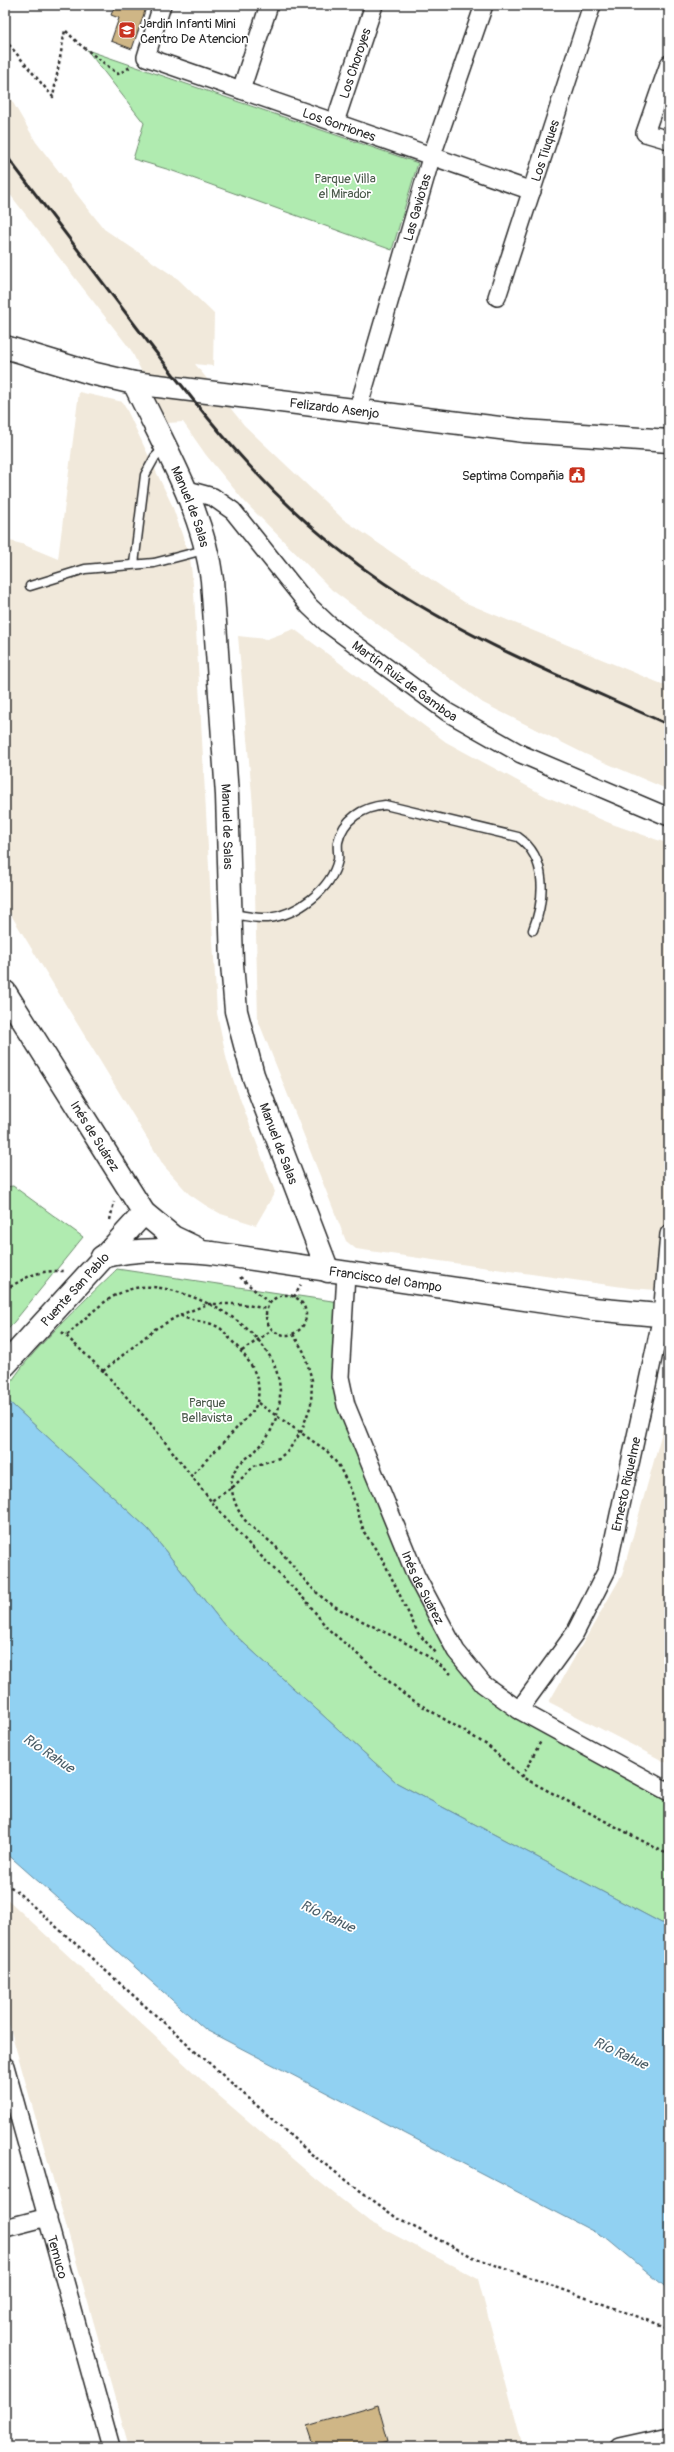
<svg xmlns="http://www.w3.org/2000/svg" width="674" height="2452" font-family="Pangolin,sans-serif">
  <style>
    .built { fill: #f1e9db }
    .green { fill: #b0ebb0; stroke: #6e8b6e }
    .water { fill: #91d1f2; stroke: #688fa2 }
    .building { fill: #cfb686; stroke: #2b2b2b }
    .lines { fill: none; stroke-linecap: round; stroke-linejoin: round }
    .lane-casing { stroke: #2b2b2b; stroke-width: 11 }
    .street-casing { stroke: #2b2b2b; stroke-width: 20 }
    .secondary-casing { stroke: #2b2b2b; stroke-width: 25 }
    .path { stroke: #2b2b2b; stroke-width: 2.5; stroke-dasharray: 3 3; stroke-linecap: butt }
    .lane { stroke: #fff; stroke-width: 8 }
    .street { stroke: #fff; stroke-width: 17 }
    .secondary { stroke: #fff; stroke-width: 22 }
    .rail { stroke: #2b2b2b; stroke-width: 3 }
    .labels { text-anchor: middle; stroke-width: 3.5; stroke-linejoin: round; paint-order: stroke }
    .poi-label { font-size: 13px; fill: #2b2b2b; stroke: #fff; text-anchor: start }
    .street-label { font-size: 13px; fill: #2b2b2b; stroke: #fff }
    .park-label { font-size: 13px; fill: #4c5b4c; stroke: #fff }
    .water-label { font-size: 14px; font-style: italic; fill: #4a5d67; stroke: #fff }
  </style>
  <rect width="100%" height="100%" fill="#fff"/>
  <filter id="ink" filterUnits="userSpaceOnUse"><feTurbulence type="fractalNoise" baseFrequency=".025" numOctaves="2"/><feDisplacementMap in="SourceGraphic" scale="8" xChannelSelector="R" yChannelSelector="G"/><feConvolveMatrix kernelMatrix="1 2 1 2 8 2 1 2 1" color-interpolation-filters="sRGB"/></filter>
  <g filter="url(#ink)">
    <path class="built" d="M5,89L36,142L104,229L178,279L214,314L213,366L195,364L244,425L343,519L464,602L669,687V790L585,754L483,703L332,590L244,501L206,455L183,422L167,423L131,350L5,188Z
      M79,392L123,402L172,505L190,558L194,593L217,1013L227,1061L236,1088L275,1192L256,1225L221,1214L205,1205L189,1194L164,1166L5,905L6,540L22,544L58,559Z
      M294,629L446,742L547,797L612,824L669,844V1291L630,1288L356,1249L346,1241L258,1020L253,806L238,636L267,639Z
      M669,1407V1764L549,1702L622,1575Z
      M5,1897L218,2095L317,2180L370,2222L478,2279L523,2447H129L5,2010Z"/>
    <path class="green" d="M87,50L418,163L392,250L170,170L133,159L144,123Z
      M13,1186L83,1237L5,1333V1187Z
      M117,1269L339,1302L332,1384L337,1404L408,1574L481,1687L669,1797V1927L397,1783L224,1625L148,1529L5,1398C5,1373 96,1290 117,1269Z"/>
    <path class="water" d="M5,1398L148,1529L224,1625L397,1783L669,1927V2290L608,2239L206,2030L5,1852Z"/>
    <path class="building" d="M115,5H147L132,49L111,41L119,18L111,15Z
      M378,2405L388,2441L368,2447H314L307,2426Z"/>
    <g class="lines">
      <g class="lane-casing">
        <path id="lane" d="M134,564L145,475L155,457L164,448
          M30,586L85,569L154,563L204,550
          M231,914C243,915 256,919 268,918C297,915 331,890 338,860C339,855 337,848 338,842C343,819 363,807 385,805L518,837C548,858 545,899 533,930"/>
      </g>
      <g class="street-casing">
        <g id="street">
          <path id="s1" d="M162,5L146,57L532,191"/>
          <path d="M669,64L645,133L669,140"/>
          <path d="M241,90L269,5"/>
          <path id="s2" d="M335,122L374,5"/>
          <path id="s3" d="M497,297L592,5"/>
          <path id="s4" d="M357,412L431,158L484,5"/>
          <path id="s5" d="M184,489L213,497L233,511L309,606L328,624L447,712L521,754L669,817"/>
          <path id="s6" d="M346,1274L340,1377L346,1405L416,1576L456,1651L483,1684L519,1710L669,1792"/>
          <path id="s7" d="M519,1710L575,1633L607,1570L662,1316L669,1234"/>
          <path id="s8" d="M5,2066L111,2447"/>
          <path d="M5,2228L48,2217"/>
          <path d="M619,2447L669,2436"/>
        </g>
      </g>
      <g class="secondary-casing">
        <g id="secondary">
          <path id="s9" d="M5,347L91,373L134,383L524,431L669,441"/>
          <path id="s10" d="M134,383C164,446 203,510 212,580L227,795L232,964L236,1011L253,1075L328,1271"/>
          <path id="s11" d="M5,992L144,1213L173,1237L196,1248"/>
          <path id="s12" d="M102,1257C139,1247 174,1250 212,1253L593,1309L669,1316"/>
          <path id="s13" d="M5,1365L144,1213"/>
        </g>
      </g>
      <path class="path" d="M5,40L53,97L65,30L78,43L118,74L132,66
        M110,1220L114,1202
        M240,1277L269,1303
        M5,1290C28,1276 37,1270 65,1271
        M266 1315a20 20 0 1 1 40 0a20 20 0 1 1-40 0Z
        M294,1297L301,1285
        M180,1315L208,1304H242L267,1309
        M62,1332L103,1371L151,1424L211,1501
        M293,1334L304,1352L312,1380L311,1405L301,1432L288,1451L279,1458L254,1466L232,1488L211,1501L247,1542L308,1603L327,1628L406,1696L487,1745L522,1777L669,1855
        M67,1335C95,1310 120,1280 161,1288C225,1300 306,1354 272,1428C268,1438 261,1446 253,1453C246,1459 238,1463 234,1472C228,1485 234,1503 241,1515C250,1528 263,1535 274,1545C292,1562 304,1583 323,1598C342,1613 364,1621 384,1632C408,1643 431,1657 451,1674
        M242,1351L272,1330
        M103,1371L155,1329L180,1315C192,1323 207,1320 218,1327C223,1329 227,1336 231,1340C250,1360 267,1382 254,1410L191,1476
        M258,1403L327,1451L339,1466L351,1490L364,1532L383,1560L418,1633L437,1654
        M522,1777L541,1741
        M5,1884L14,1889L310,2153L398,2219L473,2257L669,2328"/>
      <use href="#lane" class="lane"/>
      <use href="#street" class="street"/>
      <use href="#secondary" class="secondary"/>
      <path class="rail" d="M5,154C50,213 94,271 138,329C214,428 279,512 384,583C472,642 572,681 669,725"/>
    </g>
  </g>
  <defs>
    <g id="school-square" transform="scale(0.9)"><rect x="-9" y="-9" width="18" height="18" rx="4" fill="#c8321e" stroke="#fff"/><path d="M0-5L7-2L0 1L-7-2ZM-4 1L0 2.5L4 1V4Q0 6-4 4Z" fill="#fff"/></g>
    <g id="civic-square" transform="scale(0.9)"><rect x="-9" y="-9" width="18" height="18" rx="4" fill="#c8321e" stroke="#fff"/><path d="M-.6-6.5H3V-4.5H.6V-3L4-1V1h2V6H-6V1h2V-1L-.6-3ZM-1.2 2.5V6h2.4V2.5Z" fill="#fff"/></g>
  </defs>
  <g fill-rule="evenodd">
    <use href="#school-square" x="127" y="30"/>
    <use href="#civic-square" x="577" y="475"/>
  </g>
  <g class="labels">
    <g class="poi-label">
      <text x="140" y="28">Jardin Infanti Mini<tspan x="140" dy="15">Centro De Atencion</tspan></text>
      <text x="564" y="480" text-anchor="end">Septima Compañia</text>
    </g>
    <g class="street-label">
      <text dy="5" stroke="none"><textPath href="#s2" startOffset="62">Los Choroyes</textPath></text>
      <text dy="5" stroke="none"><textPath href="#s1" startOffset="259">Los Gorriones</textPath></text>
      <text dy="5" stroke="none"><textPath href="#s3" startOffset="154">Los Tiuques</textPath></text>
      <text dy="5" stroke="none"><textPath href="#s4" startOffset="213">Las Gaviotas</textPath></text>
      <text dy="5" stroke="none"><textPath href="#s9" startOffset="336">Felizardo Asenjo</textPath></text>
      <text dy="5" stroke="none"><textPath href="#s10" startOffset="136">Manuel de Salas</textPath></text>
      <text dy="5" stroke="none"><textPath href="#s5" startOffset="298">Martín Ruiz de Gamboa</textPath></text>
      <text dy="5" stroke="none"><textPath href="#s10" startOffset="460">Manuel de Salas</textPath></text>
      <text dy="5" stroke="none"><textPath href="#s11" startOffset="170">Inés de Suárez</textPath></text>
      <text dy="5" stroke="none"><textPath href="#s10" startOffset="784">Manuel de Salas</textPath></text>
      <text dy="5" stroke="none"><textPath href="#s12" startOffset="286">Francisco del Campo</textPath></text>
      <text dy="5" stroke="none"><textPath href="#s13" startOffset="103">Puente San Pablo</textPath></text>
      <text dy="5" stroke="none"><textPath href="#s7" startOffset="254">Ernesto Riquelme</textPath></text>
      <text dy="5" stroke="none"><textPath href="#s6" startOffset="330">Inés de Suárez</textPath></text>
      <text dy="5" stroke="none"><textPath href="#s8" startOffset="198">Temuco</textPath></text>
    </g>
    <g class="park-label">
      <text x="345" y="183">Parque Villa<tspan x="345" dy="15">el Mirador</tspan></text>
      <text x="207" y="1407">Parque<tspan x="207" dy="15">Bellavista</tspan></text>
    </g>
    <g class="water-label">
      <text transform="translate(49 1753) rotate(34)" y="5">Río Rahue</text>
      <text transform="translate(328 1916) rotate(25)" y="5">Río Rahue</text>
      <text transform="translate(621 2053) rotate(25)" y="5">Río Rahue</text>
    </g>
  </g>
  <rect width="674" height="2452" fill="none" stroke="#fff" stroke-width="20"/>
  <rect x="10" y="10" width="654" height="2432" fill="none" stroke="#2b2b2b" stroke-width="1.5" filter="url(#ink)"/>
</svg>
